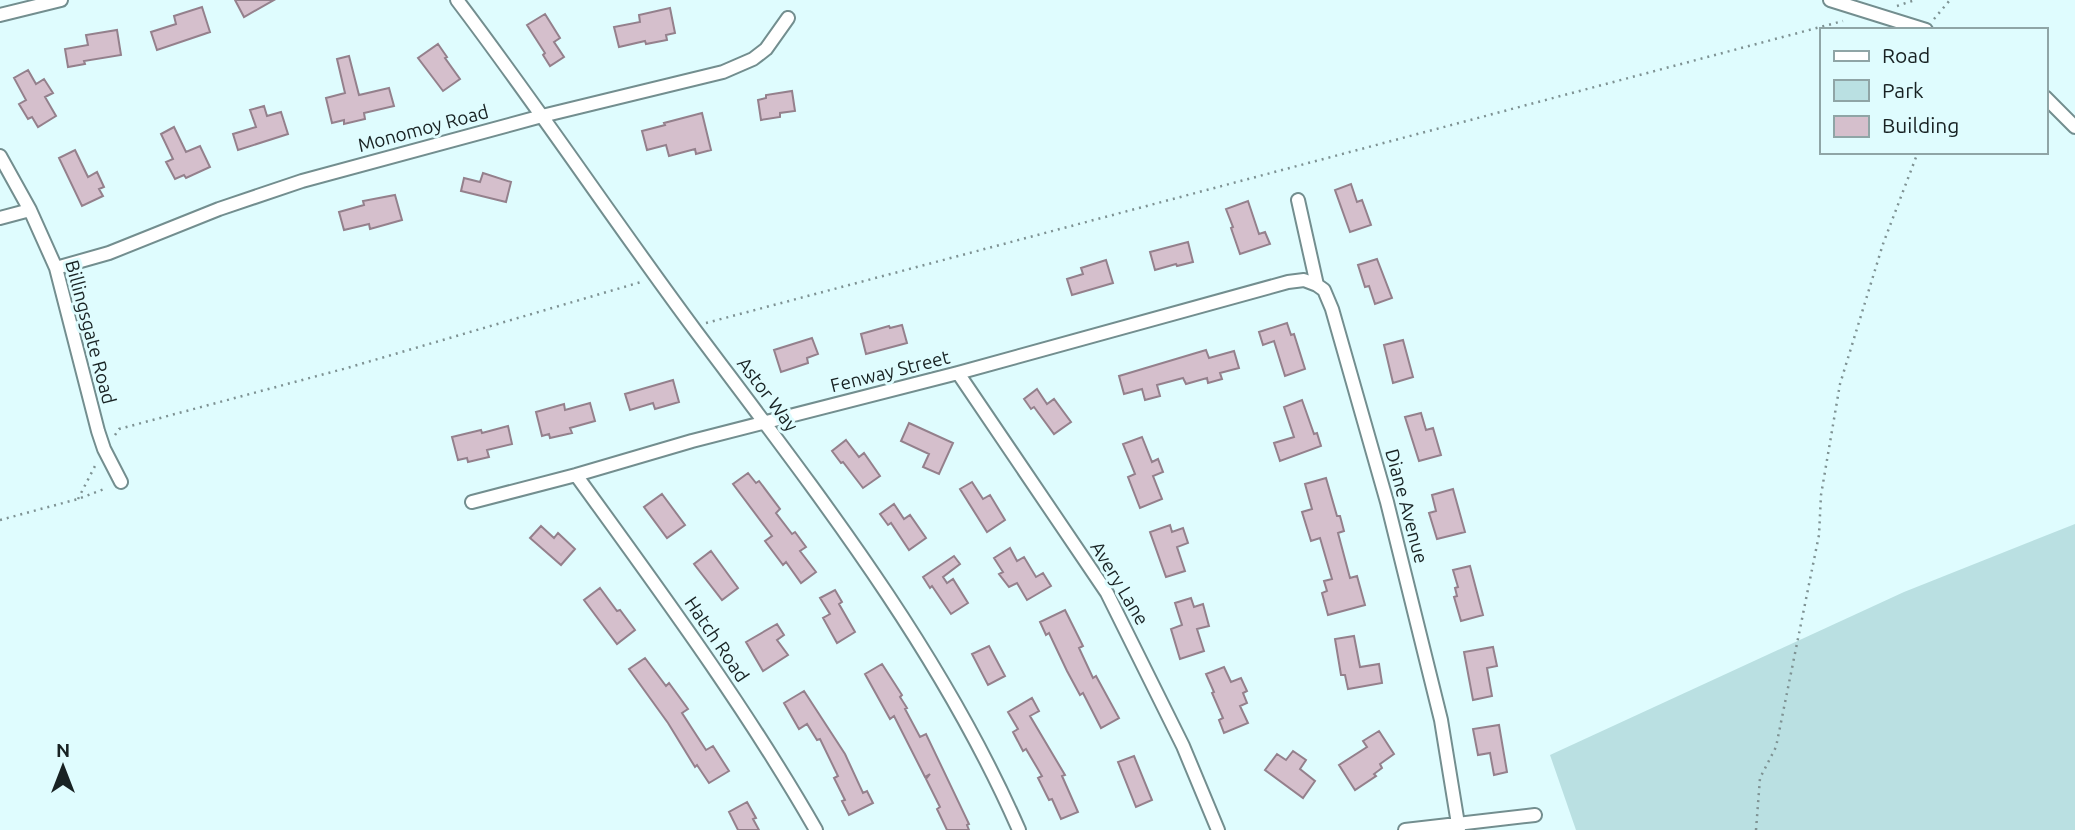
<svg xmlns="http://www.w3.org/2000/svg" width="2075" height="830" font-family="Ubuntu,sans-serif">
  <style>
    .green { fill: #bae0e2 }
    .building { fill: #d5bfcc; stroke: #94808c; stroke-width: 2 }
    .lines { fill: none; stroke-linecap: round; stroke-linejoin: round }
    .street-casing { stroke: #738e8f; stroke-width: 16 }
    .path { stroke: #7e9293; stroke-width: 2.5; stroke-dasharray: 2 5; stroke-linecap: butt }
    .street { stroke: #fff; stroke-width: 12 }
    .labels { text-anchor: middle; stroke-width: 6; stroke-linejoin: round; paint-order: stroke }
    .street-label { font-size: 19px; fill: #182223; stroke: #dffcfe }
  </style>
  <rect width="100%" height="100%" fill="#dffcfe"/>
  <path class="green" d="M2075,524V830H1576L1550,755L1904,592Z"/>
  <path class="building" d="M235,0H274L244,17Z
    M202,7L210,32L157,50L151,32L176,24L174,16Z
    M670,8L675,33L666,35L667,40L646,44L645,41L619,47L614,27L640,22L639,15Z
    M545,14L560,38L554,42L564,57L550,66L543,55L545,53L527,25Z
    M117,30L121,55L84,61L85,64L68,67L65,49L88,45L86,35Z
    M438,44L447,57L445,58L460,79L443,91L418,58Z
    M349,56L359,95L389,88L394,106L364,113L365,119L344,124V120L332,123L326,98L345,93L337,59Z
    M28,70L36,84L44,79L53,93L45,97L56,116L38,127L32,117L28,119L19,104L26,100L14,78Z
    M792,91L795,111L780,113V117L761,120L758,100L766,98V95Z
    M264,106L267,116L281,112L288,134L238,150L233,134L256,127L250,110Z
    M702,113L711,150L696,154L695,149L669,156L666,145L647,150L642,131L665,125L664,123Z
    M174,127L186,152L200,146L210,167L186,178L184,175L175,179L166,162L173,159L161,134Z
    M75,150L88,177L97,172L104,187L99,189L103,196L82,206L59,158Z
    M483,173L511,182L506,202L461,191L464,178L480,182Z
    M1351,184L1357,202L1362,200L1371,225L1350,232L1335,190Z
    M395,195L402,220L370,229L369,224L344,230L339,212L364,205L363,201Z
    M1248,201L1259,234L1265,232L1270,244L1240,254L1231,228L1233,227L1226,209Z
    M1188,242L1193,262L1177,266L1176,264L1155,270L1150,252Z
    M1377,259L1392,298L1375,304L1369,286L1365,287L1358,265Z
    M1106,260L1113,283L1072,295L1067,279L1083,274L1081,268Z
    M1287,323L1291,335L1294,334L1305,369L1285,376L1274,341L1263,345L1259,332Z
    M902,325L907,343L866,354L861,334L889,326L890,328Z
    M812,338L818,354L807,358L808,363L781,372L774,350Z
    M1403,340L1413,377L1393,383L1384,345Z
    M1206,350L1209,358L1234,351L1239,368L1220,373L1222,379L1208,383L1207,378L1186,384L1183,378L1157,385L1160,396L1145,400L1142,389L1124,394L1119,376Z
    M673,380L679,402L655,409L653,403L630,410L625,394Z
    M1037,389L1047,404L1054,399L1071,422L1054,434L1034,407L1031,409L1024,399Z
    M1302,400L1314,434L1317,433L1321,446L1280,461L1274,443L1294,437L1284,407Z
    M590,403L595,421L570,428L572,433L550,438L549,434L542,436L536,412L564,404L565,410Z
    M1421,413L1426,430L1433,428L1441,455L1419,461L1405,417Z
    M909,423L953,443L939,474L923,467L929,454L901,441Z
    M508,426L512,444L487,450L489,457L468,462L467,458L458,460L452,437L481,430L482,433Z
    M1142,437L1152,462L1158,459L1163,472L1153,476L1162,499L1140,508L1128,477L1135,474L1123,444Z
    M846,440L859,457L864,453L880,476L863,488L843,462L841,463L832,451Z
    M748,473L756,483L759,481L780,509L776,513L792,534L795,532L806,547L800,551L816,572L801,583L786,562L783,565L765,541L772,536L733,484Z
    M1326,478L1337,516H1340L1344,531L1338,533L1350,578L1357,576L1365,605L1328,615L1322,593L1327,591L1324,581L1332,579L1320,538L1311,541L1302,512L1312,509L1305,484Z
    M972,482L983,499L990,495L1005,520L987,532L960,489Z
    M1453,489L1465,532L1437,539L1429,513L1436,511L1432,495Z
    M662,494L685,525L667,538L644,507Z
    M894,504L904,519L910,515L926,538L909,550L891,523L888,525L880,514Z
    M1170,525L1172,532L1183,528L1188,543L1177,547L1185,571L1166,577L1150,532Z
    M541,526L554,538L558,533L575,549L561,565L530,538Z
    M1010,548L1017,561L1024,557L1036,577L1043,573L1051,586L1027,600L1017,583L1009,587L999,574L1003,572L994,558Z
    M711,551L738,588L722,600L694,564Z
    M954,556L960,564L943,577L947,583L953,579L968,603L951,614L932,586L930,588L923,577Z
    M1470,566L1483,615L1461,621L1454,597L1457,596L1455,588L1458,587L1453,570Z
    M600,588L617,611L620,610L635,630L617,644L584,600Z
    M835,590L842,602L839,604L855,632L837,643L823,618L830,614L820,598Z
    M1191,598L1194,607L1203,604L1209,626L1197,629L1204,651L1180,659L1171,629L1182,625L1175,603Z
    M1065,610L1083,646L1079,648L1093,678L1096,676L1119,718L1101,728L1083,693L1080,695L1067,671L1049,633L1046,635L1040,622Z
    M777,624L784,635L777,640L788,655L763,671L746,642Z
    M1354,636L1360,667L1379,664L1382,683L1348,689L1345,675H1341L1335,639Z
    M989,646L1005,676L988,685L972,654Z
    M1493,647L1497,666L1487,668L1492,696L1473,700L1464,652Z
    M645,658L666,686L669,683L688,709L682,713L706,750L713,746L729,771L709,783L697,765L695,767L668,723L629,669Z
    M882,664L902,695L900,697L907,708L905,709L920,737L926,734L969,824L967,825L969,830H947L937,809L940,807L926,779L930,774L925,777L894,716L890,719L865,674Z
    M1224,667L1231,682L1241,678L1247,691L1243,693L1247,703L1240,706L1248,723L1224,733L1219,720L1223,718L1212,693L1214,692L1206,674Z
    M804,691L845,754L863,793L867,791L873,803L849,815L842,801L845,800L834,778L838,776L820,739L817,740L807,724L799,729L784,703Z
    M1032,698L1039,711L1030,716L1065,775L1062,776L1078,812L1061,819L1052,799L1049,800L1038,778L1042,776L1026,749L1023,751L1013,732L1018,729L1008,712Z
    M1499,725L1507,772L1494,775L1490,753L1478,755L1473,729Z
    M1379,731L1394,754L1380,764L1382,768L1374,774L1376,776L1355,790L1339,765L1367,747L1363,741Z
    M1293,751L1306,760L1300,769L1315,781L1303,798L1265,770L1277,754L1286,760Z
    M1134,756L1152,800L1136,807L1118,762Z
    M747,802L756,818L753,819L759,830H738L729,812Z"/>
  <g class="lines">
    <g class="street-casing">
      <path id="street" d="M457,0C539,108 614,221 695,330C814,489 939,647 1019,830
        M1830,0L1926,30
        M0,15L61,0
        M2045,97L2075,127
        M0,156L30,210L56,268L98,431L104,449L121,482
        M1298,200L1317,285L1324,290L1332,309L1387,502L1441,720L1459,830
        M0,218L30,210
        M56,268L109,253L219,209L302,181L542,116L723,72L753,59L766,49L788,18
        M958,373L1107,593L1183,746L1218,830
        M576,475C660,591 745,706 816,830
        M472,502L576,475L692,441L958,373L1288,282L1304,280L1317,285
        M1405,830L1535,815"/>
    </g>
    <path class="path" d="M1897,6L1915,0
      M1934,19L1950,0
      M706,323L1843,21
      M115,435L119,429L347,368L641,282
      M78,499L96,464
      M0,520L78,499L107,488
      M1756,830L1760,778L1776,747L1819,535L1821,495L1840,384L1883,244L1918,152"/>
    <use href="#street" class="street"/>
  </g>
  <g class="labels">
    <g class="street-label">
      <text transform="translate(423 128) rotate(-15)" y="7">Monomoy Road</text>
      <text transform="translate(91 332) rotate(75)" y="7">Billingsgate Road</text>
      <text transform="translate(890 371) rotate(-14)" y="7">Fenway Street</text>
      <text transform="translate(768 394) rotate(53)" y="7">Astor Way</text>
      <text transform="translate(1407 506) rotate(75)" y="7">Diane Avenue</text>
      <text transform="translate(1120 583) rotate(59)" y="7">Avery Lane</text>
      <text transform="translate(717 639) rotate(56)" y="7">Hatch Road</text>
    </g>
  </g>
  <rect x="1820" y="28" width="228" height="126" fill="#dffcfe" stroke="#8fa5a6" stroke-width="2"/>
  <rect x="1834" y="51" width="35" height="10" fill="#ffffff" stroke="#8fa5a6" stroke-width="2"/>
  <text x="1882" y="63" font-size="21" fill="#182223">Road</text>
  <rect x="1834" y="80" width="35" height="21" fill="#bae0e2" stroke="#8fa5a6" stroke-width="2"/>
  <text x="1882" y="98" font-size="21" fill="#182223">Park</text>
  <rect x="1834" y="116" width="35" height="21" fill="#d5bfcc" stroke="#8fa5a6" stroke-width="2"/>
  <text x="1882" y="133" font-size="21" fill="#182223">Building</text>
  <g transform="translate(63 767)" stroke="#dffcfe" stroke-width="5" paint-order="stroke">
  <path d="M0-5L12 26L0 18L-12 26Z" fill="#182223"/>
  <text y="-10" font-size="19" font-weight="bold" text-anchor="middle" fill="#182223">N</text>
  </g>
</svg>
